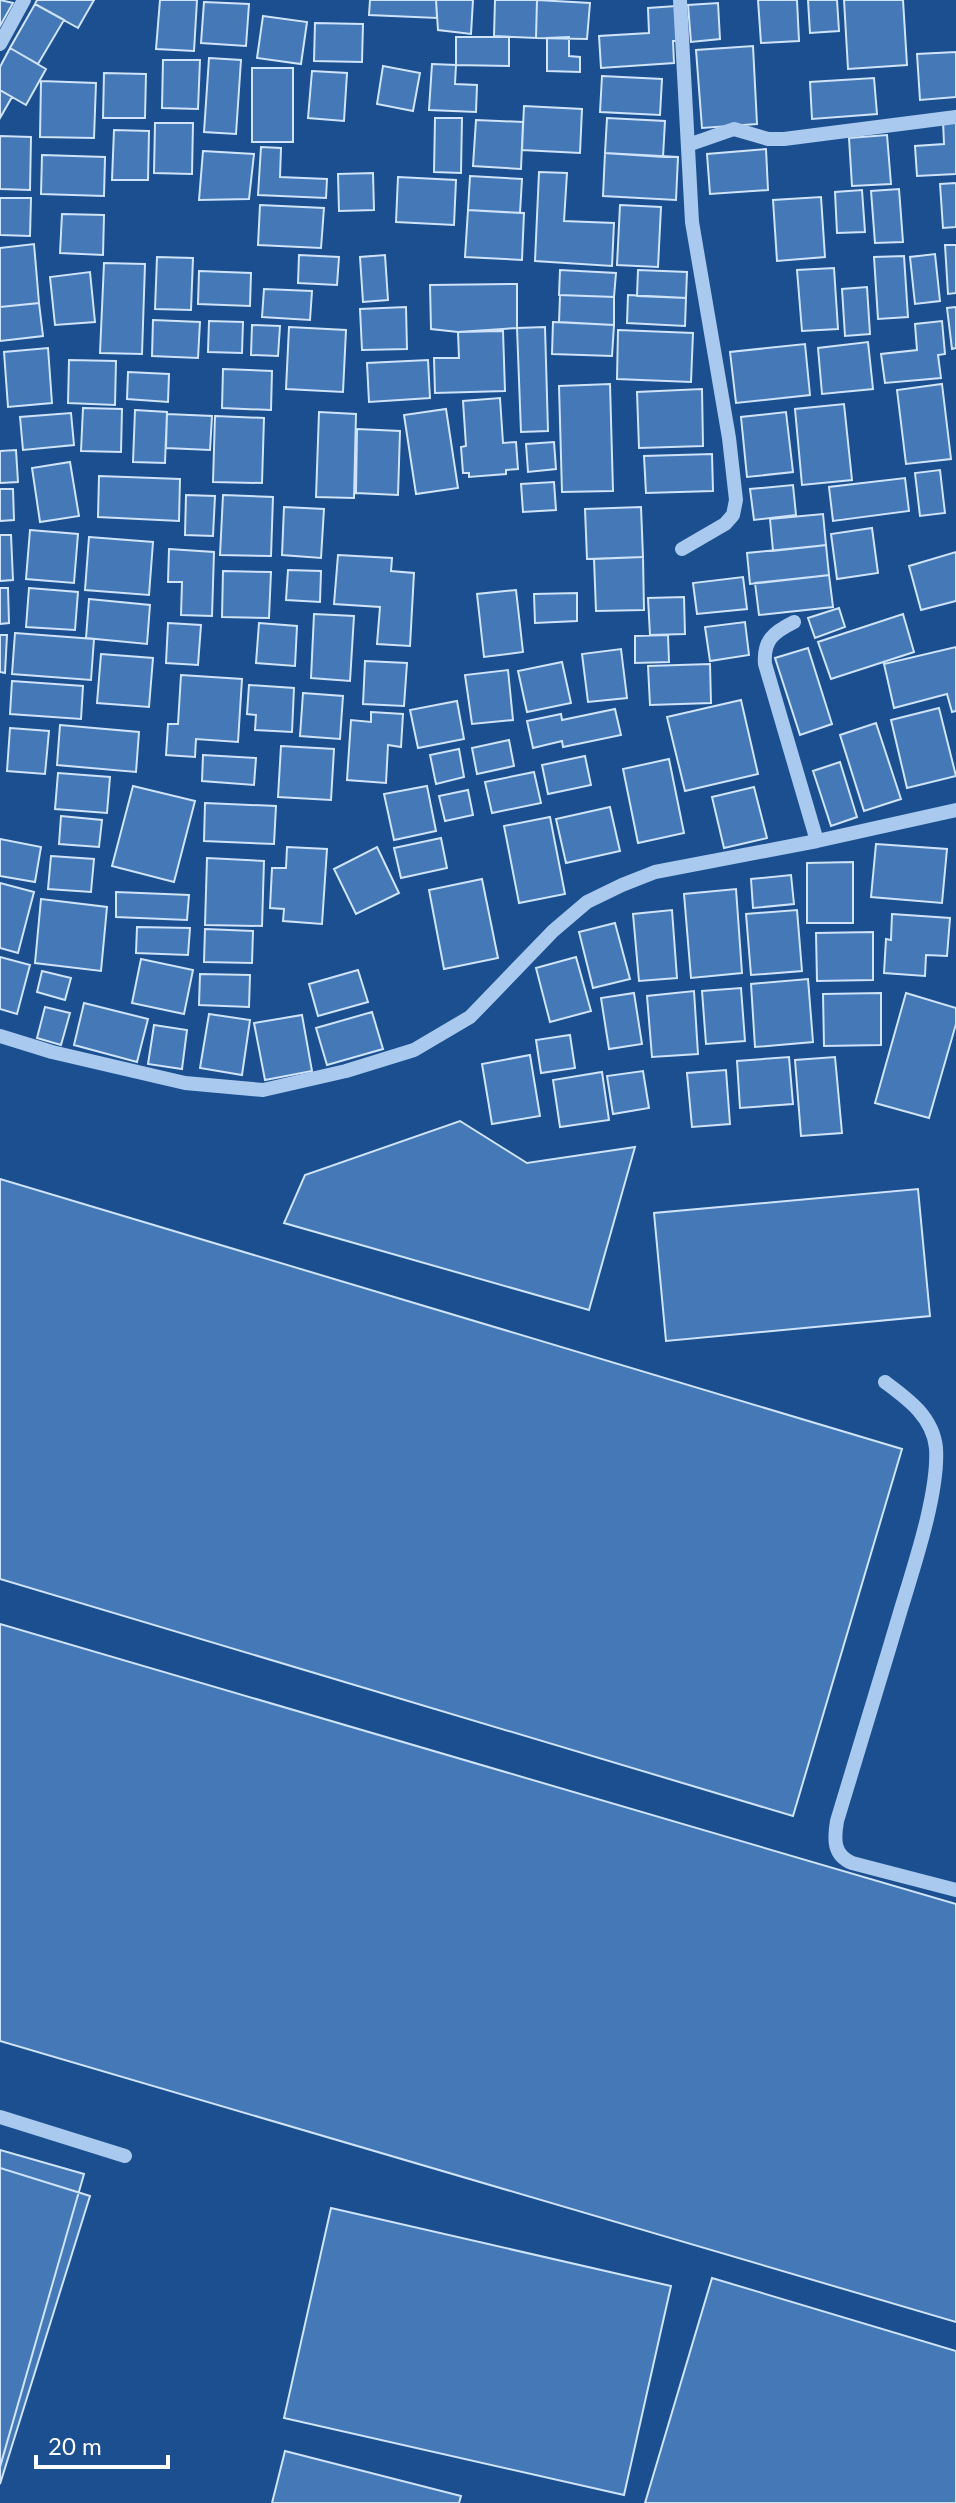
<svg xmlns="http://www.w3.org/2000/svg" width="956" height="2503" font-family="Lato,sans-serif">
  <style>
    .building { fill: #4478b7; stroke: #cfe3fa; stroke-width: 2 }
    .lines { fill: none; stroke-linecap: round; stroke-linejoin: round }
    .minor { stroke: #a9c9ee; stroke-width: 14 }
  </style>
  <rect width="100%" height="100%" fill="#1b4f8f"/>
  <path class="building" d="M0,0L13,3L0,26Z
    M37,0H94L78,28L35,4Z
    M160,0H197L194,51L156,49Z
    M370,0H436L437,18L369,15Z
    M436,0H473L471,34L438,30Z
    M495,0H537L536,38L494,36Z
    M537,0L590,3L587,39L536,38Z
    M758,0H797L799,41L761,43Z
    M808,0H837L839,31L810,33Z
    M844,0H903L907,65L848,69Z
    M204,2L249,4L246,46L201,43Z
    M718,3L720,39L691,42L688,5Z
    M35,4L64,20L38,64L10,48Z
    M676,6L677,41H673L674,63L601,68L599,36L649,33L648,8Z
    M263,16L307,22L301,64L257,58Z
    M315,23L363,24L362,62L314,61Z
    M456,37H509V66L456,65Z
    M569,37V56L580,57V72L547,71V38Z
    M753,46L757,124L702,128L696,50Z
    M10,48L46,69L26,105L0,90V67Z
    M956,52V97L920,100L917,54Z
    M209,58L241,60L236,134L204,132Z
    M163,60H200L198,109L162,108Z
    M432,64L456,65L455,84L477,85L476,112L429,110Z
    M383,66L420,73L413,111L377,104Z
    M252,68H293V142H252Z
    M312,71L347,73L344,121L308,118Z
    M104,73L146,74L145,118H103Z
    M602,76L662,79L660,115L600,112Z
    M874,78L877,114L812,119L810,82Z
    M41,81L96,83L94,138L40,137Z
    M0,90L12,97L0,118Z
    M524,106L582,109L580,153L522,150Z
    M435,118H462L461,173L434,172Z
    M607,118L665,121L663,157L605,153Z
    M476,120L523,122L521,169L473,166Z
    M943,121H956V174L917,176L915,146L944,144Z
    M155,123H193L192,174L154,173Z
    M114,130L149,131L148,180H112Z
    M887,135L891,184L852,186L849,138Z
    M0,136L31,137L30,190L0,189Z
    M261,147L281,148L280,177L327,179L326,198L258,195Z
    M766,149L768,190L710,194L707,154Z
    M203,151L254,154L249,199L199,200Z
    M605,153L678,157L676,200L603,196Z
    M42,155L105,157L104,196L41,194Z
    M539,172L567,173L564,221L614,223L612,266L535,261Z
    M373,173L374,210L339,211L338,174Z
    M470,176L522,179L520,213L468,210Z
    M398,177L456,180L454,225L396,222Z
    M956,183V227L943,228L940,184Z
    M899,189L903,242L875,243L871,191Z
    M862,190L865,232L837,233L835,192Z
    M821,197L825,257L777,261L773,200Z
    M0,198H31L30,236L0,235Z
    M260,205L324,208L321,248L258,245Z
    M620,205L661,207L658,267L617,265Z
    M468,210L524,213L522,260L465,257Z
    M62,214L104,215L103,255L60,253Z
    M34,244L39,303L0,307V248Z
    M945,245H956V293L948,294Z
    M935,254L940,301L915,304L910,257Z
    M299,255L339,257L337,285L298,283Z
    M385,255L388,300L363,302L360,257Z
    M904,256L908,317L878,319L874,257Z
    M157,257L193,258L191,310L155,309Z
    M104,263L145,264L142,354L100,353Z
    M834,268L838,329L802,331L797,270Z
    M560,270L616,273L614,297L559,295Z
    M638,270L687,272L686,298L637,296Z
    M199,271L251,273L250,306L198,304Z
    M90,272L95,322L55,325L50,277Z
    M517,284V328L458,332L431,329L430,285Z
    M867,287L870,334L845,336L842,289Z
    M264,289L312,291L310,320L262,317Z
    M560,295L614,297V325L559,322Z
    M628,295L686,298L685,326L627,323Z
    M39,303L43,336L0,341V307Z
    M406,307L407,349L362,350L360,309Z
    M956,307V348L952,349L947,308Z
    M153,320L200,322L198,358L152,356Z
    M209,321L243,322L242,353L208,352Z
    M942,321L945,354L938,355L941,378L885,383L881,354L917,350L915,324Z
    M553,322L614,325L612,356L552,354Z
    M252,325L280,326L278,356L251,355Z
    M289,327L346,330L343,392L286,389Z
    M545,327L548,431L521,432L517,328Z
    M618,330L693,333L691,382L617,379Z
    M503,331L505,391L435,393L434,358H459L458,332Z
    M868,342L873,389L822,394L818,348Z
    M805,344L810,395L736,403L730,352Z
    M48,348L52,403L8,407L4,352Z
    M69,360L116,361L115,405L68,403Z
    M428,360L430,398L369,402L367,363Z
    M223,369L272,371L271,410L222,408Z
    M128,372L169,374L168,402L127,399Z
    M610,384L613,491L562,492L559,386Z
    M942,384L951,459L906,464L897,390Z
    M702,389L703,446L639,448L637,392Z
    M500,398L503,443L516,442L518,469L506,470V474L469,477V473H463L461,447L466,446L463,401Z
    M844,404L852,480L802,485L795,409Z
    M83,408L122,409L121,452L81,451Z
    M446,409L458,488L416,494L404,415Z
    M135,410L167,412L165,463L133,462Z
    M319,412L356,414L354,498L316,497Z
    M786,412L793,472L747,477L741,417Z
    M71,413L74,445L23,450L20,417Z
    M167,414L212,416L210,450L166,448Z
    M215,416L264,418L262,483L213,482Z
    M357,429L400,431L398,495L356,493Z
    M554,442L556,469L528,472L526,444Z
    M16,450L18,482L0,483V451Z
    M712,454L713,491L646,493L644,456Z
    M70,462L79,516L40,522L32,468Z
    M940,470L945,513L920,516L915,473Z
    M99,476L180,479L179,521L98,517Z
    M905,478L909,511L833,521L829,487Z
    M554,482L556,510L523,512L521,484Z
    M793,485L796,515L754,520L750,489Z
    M0,489H13L14,520L0,521Z
    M186,495L215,496L213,536L185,535Z
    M223,495L273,497L271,556L220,555Z
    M284,507L324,509L321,558L282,555Z
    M641,507L643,557L587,559L585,509Z
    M823,514L826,545L773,551L770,519Z
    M872,528L878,573L837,579L831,534Z
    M30,530L78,534L74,583L26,579Z
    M0,535H11L13,580L0,581Z
    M89,537L153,542L149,595L85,590Z
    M826,545L829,575L750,584L747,553Z
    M169,549L214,552L212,616L181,615L182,582H168Z
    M956,552V601L921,610L909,566Z
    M338,555L392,558L391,571L414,573L410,646L377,644L380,607L334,604Z
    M643,557L644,610L596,611L594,559Z
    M288,570L321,571L320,602L286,600Z
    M223,571L271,572L269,618L222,617Z
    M829,575L833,607L759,615L755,583Z
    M743,577L747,609L697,614L693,583Z
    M0,588H8L9,623L0,624Z
    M29,588L78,592L75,630L26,627Z
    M516,590L523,652L484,657L477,594Z
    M577,593V621L535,623L534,594Z
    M684,597L685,634L650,635L648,598Z
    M89,599L150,605L147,644L86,638Z
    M839,608L845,627L815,638L808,618Z
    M314,614L354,616L350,681L311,678Z
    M903,614L914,652L831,679L818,642Z
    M745,622L749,655L710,661L705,627Z
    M168,623L201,625L198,665L166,663Z
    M259,623L297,626L295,666L256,663Z
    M15,633L94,639L91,680L12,674Z
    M0,635H7L5,673L0,672Z
    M668,635L669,662L635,663V636Z
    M956,647V711L952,712L947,694L894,708L884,664Z
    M808,648L832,724L800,735L775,658Z
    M621,649L627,698L588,702L582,654Z
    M101,654L153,658L149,707L97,703Z
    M365,661L407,663L404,706L363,704Z
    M562,662L571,703L527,712L518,671Z
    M710,664L711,703L650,705L648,666Z
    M508,670L513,720L472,724L465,675Z
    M181,675L242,679L238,742L196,739L195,757L166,755L168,724H178Z
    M12,681L83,686L81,719L10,714Z
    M249,685L294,688L292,732L255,730L256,715L247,714Z
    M303,693L343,696L340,739L300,736Z
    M741,700L758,774L685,791L667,717Z
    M457,701L464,739L418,748L410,710Z
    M939,708L956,776L907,788L891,720Z
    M615,709L621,735L563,747L562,741L533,748L527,721L561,714L562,720Z
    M371,712L403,714L401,747L388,745L386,783L347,780L351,720L371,722Z
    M876,723L901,799L864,811L840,735Z
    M60,725L139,732L136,772L57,765Z
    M10,728L49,731L45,774L7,771Z
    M509,740L514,766L477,774L472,748Z
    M281,746L334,749L331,800L278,797Z
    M459,749L464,777L436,784L430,755Z
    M203,755L256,758L254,785L202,781Z
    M585,756L591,785L548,794L542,765Z
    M669,759L684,833L638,843L623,769Z
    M840,762L857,817L831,826L813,771Z
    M534,772L541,803L492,813L485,782Z
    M58,773L110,777L107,813L55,809Z
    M133,786L195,801L174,882L112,866Z
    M427,786L436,831L394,840L384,794Z
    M754,787L767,838L724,848L712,797Z
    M468,790L473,815L445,821L439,796Z
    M205,803L276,806L274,844L204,841Z
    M610,807L620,851L566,863L556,819Z
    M61,816L102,820L99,847L59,844Z
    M550,817L565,894L519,903L504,826Z
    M441,838L447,868L401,878L394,848Z
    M0,839L41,847L35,882L0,876Z
    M876,844L947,849L942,903L871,897Z
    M287,847L327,849L322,924L283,921L284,909L270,908L272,868H286Z
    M377,847L399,893L356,914L334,869Z
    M51,856L94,859L91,892L48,889Z
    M207,858L264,861L262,926L205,925Z
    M853,862V923H807V863Z
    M791,875L794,904L753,908L751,879Z
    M482,879L498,958L444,969L429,890Z
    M0,883L34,892L18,953L0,948Z
    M736,889L742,973L691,978L684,894Z
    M116,892L189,895L187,920L116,917Z
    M41,899L107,907L101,971L35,963Z
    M672,910L677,978L639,981L633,914Z
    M797,910L802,971L751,975L746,914Z
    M892,914L950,918L947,956L926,955L925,976L884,973L886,939L891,940Z
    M615,923L630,979L593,988L579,932Z
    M137,927L190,928L188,955L136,953Z
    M205,929L253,931L252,963L204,962Z
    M873,932V980L817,981L816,933Z
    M0,957L30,965L17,1014L0,1009Z
    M576,957L591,1011L550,1022L536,968Z
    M141,959L193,970L184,1014L132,1003Z
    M358,970L368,1002L318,1016L309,984Z
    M42,971L71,978L65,1000L37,992Z
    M200,974L250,975L249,1007L199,1005Z
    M808,979L813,1042L755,1047L751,984Z
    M741,988L745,1041L706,1044L702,991Z
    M694,991L698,1054L652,1057L647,996Z
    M634,993L642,1044L609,1049L601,998Z
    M881,993V1045L824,1046L823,994Z
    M906,993L956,1008V1024L929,1118L875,1103Z
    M84,1003L148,1019L137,1062L74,1045Z
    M45,1007L70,1013L61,1045L37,1038Z
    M372,1012L383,1049L327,1065L316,1028Z
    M209,1014L250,1020L242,1075L200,1068Z
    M302,1015L312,1071L265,1080L254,1023Z
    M154,1025L187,1030L182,1069L148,1064Z
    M570,1035L575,1068L541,1073L536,1040Z
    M530,1055L540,1116L492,1124L482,1064Z
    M789,1057L793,1104L740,1108L737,1061Z
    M835,1057L842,1133L801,1136L795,1060Z
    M726,1070L730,1124L692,1127L687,1073Z
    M643,1071L649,1108L613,1114L607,1076Z
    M602,1072L609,1120L560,1127L553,1080Z
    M460,1121L527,1163L635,1147L589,1310L284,1223L305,1175Z
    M0,1179L902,1449L793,1816L0,1579Z
    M918,1189L930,1316L666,1341L654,1213Z
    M0,1624L956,1904V2322L0,2041Z
    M0,2150L84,2174L0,2467Z
    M0,2168L90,2196L0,2484Z
    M331,2208L671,2286L624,2495L284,2418Z
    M712,2278L956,2351V2503H645Z
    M285,2451L461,2496L459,2503H272Z"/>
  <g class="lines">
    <path class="minor" d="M680,0L692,222L729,438L736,500L733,515L725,524L682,549
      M0,44L24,0
      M688,145L734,129L768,139H784L956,117
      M794,622C774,632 763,640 765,664L817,841
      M0,1036L52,1052L185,1083L263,1090L346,1071L414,1050L470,1017L553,931L587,902L622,885L655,872L817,841L956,810
      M885,1382C908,1399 933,1417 936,1448C939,1492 914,1566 901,1609C880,1680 858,1751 837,1821C834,1839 833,1855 852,1863L956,1890
      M0,2117L125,2156"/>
  </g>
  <path d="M36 2455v12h132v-12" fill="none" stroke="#ffffff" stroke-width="4"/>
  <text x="48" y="2455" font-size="24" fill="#ffffff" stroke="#1b4f8f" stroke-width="6" paint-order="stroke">20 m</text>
</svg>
